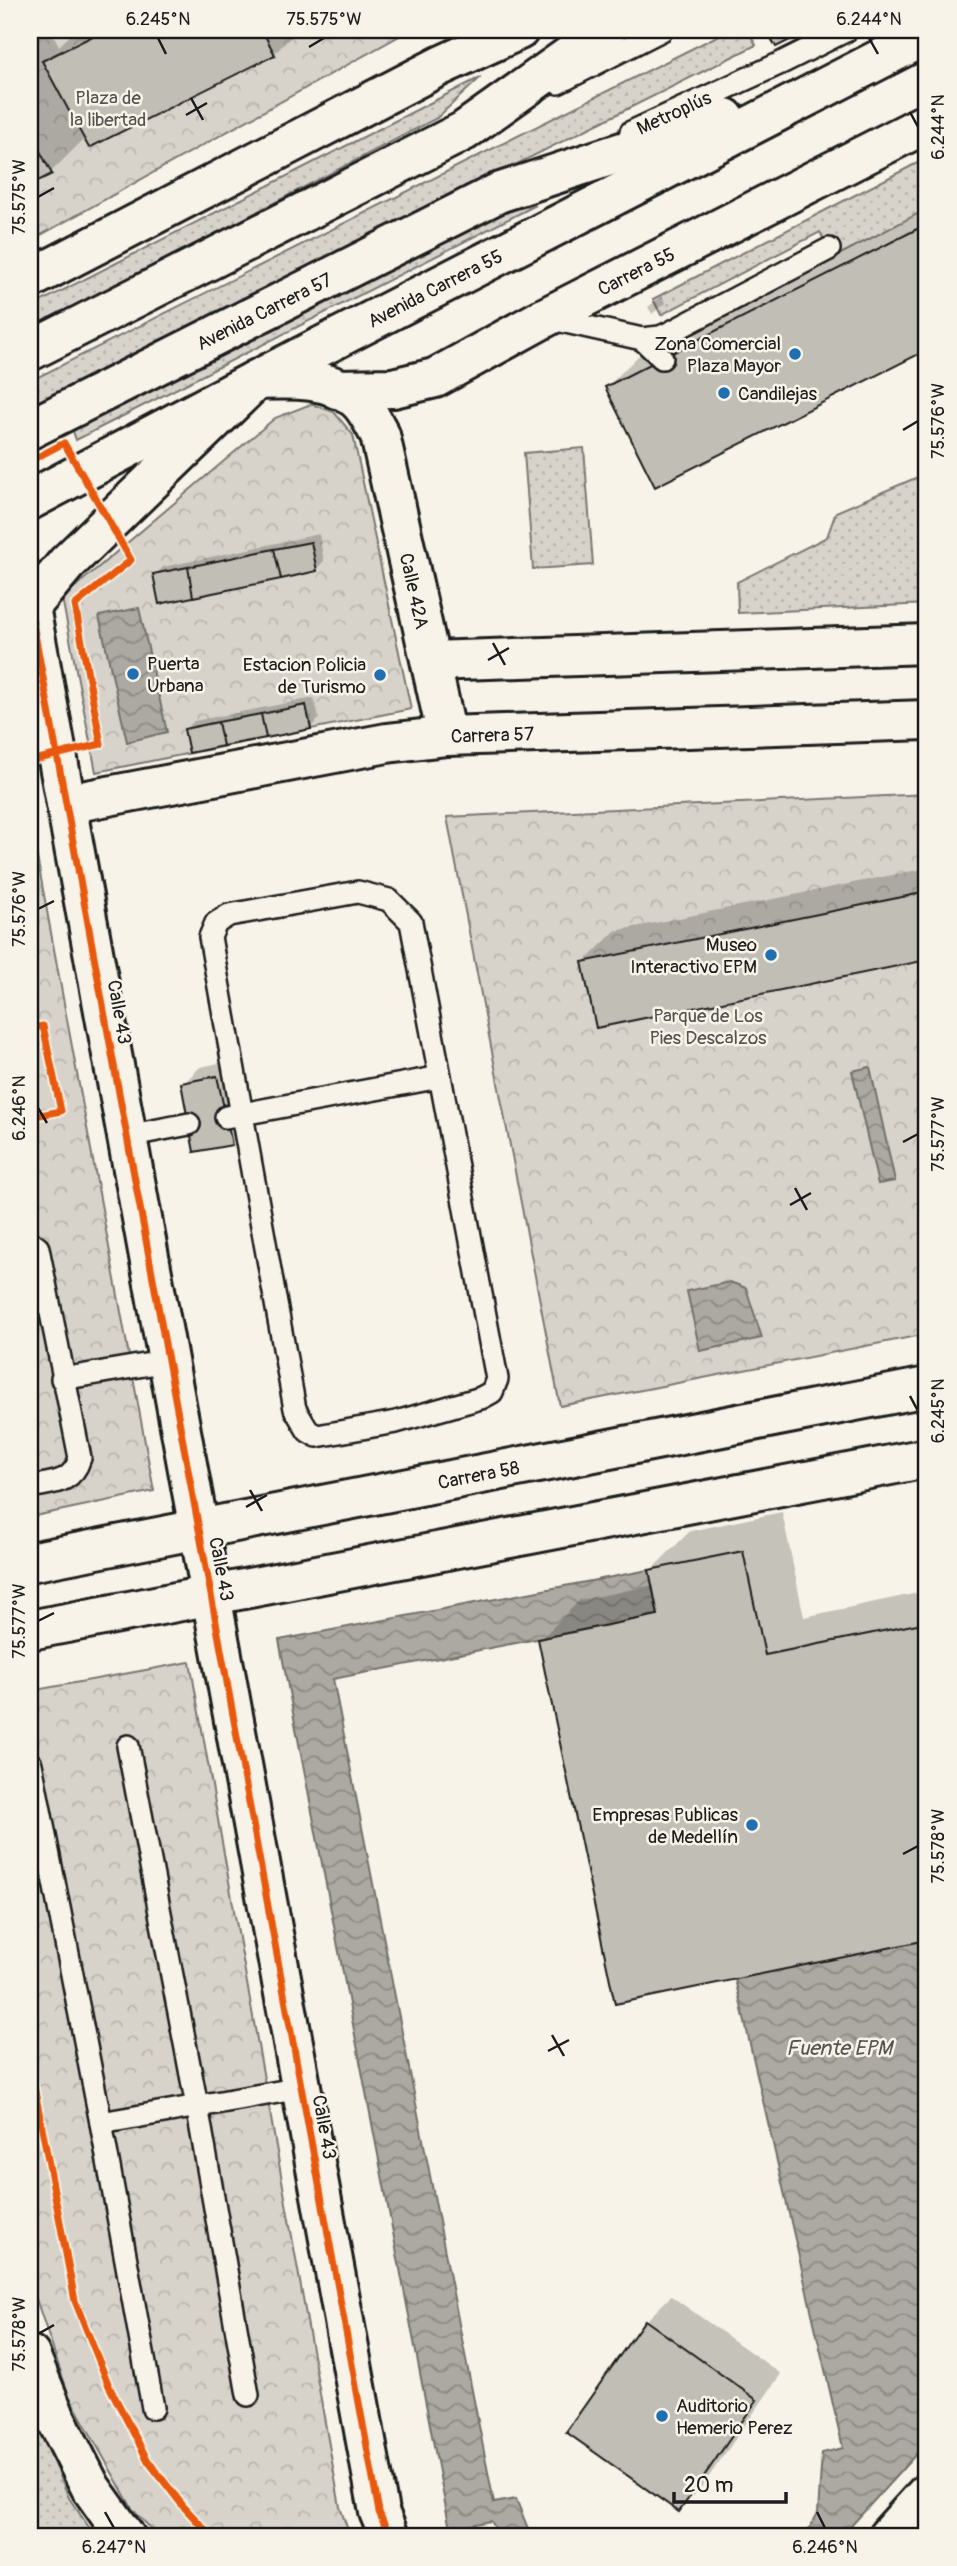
<svg xmlns="http://www.w3.org/2000/svg" width="957" height="2566" font-family="Pangolin,sans-serif">
  <style>
    .grass { fill: url(#grass-dots); stroke: #7a7874; stroke-width: 2 }
    .park { fill: url(#park-crowns); stroke: #7a7874; stroke-width: 2 }
    .water { fill: url(#water-waves); stroke: #72716c; stroke-width: 2 }
    .shadow { fill: #0003 }
    .building { fill: #c0beb5; stroke: #1c1c1c; stroke-width: 2 }
    .lines { fill: none; stroke-linecap: round; stroke-linejoin: round }
    .lane-casing { stroke: #1c1c1c; stroke-width: 26 }
    .street-casing { stroke: #1c1c1c; stroke-width: 44 }
    .secondary-casing { stroke: #1c1c1c; stroke-width: 44 }
    .primary-casing { stroke: #1c1c1c; stroke-width: 44 }
    .highway-casing { stroke: #1c1c1c; stroke-width: 44 }
    .lane { stroke: #f7f3e8; stroke-width: 21 }
    .street { stroke: #f7f3e8; stroke-width: 38 }
    .secondary { stroke: #f7f3e8; stroke-width: 38 }
    .primary { stroke: #f7f3e8; stroke-width: 38 }
    .highway { stroke: #f7f3e8; stroke-width: 38 }
    .cycleway-casing { stroke: #f7f3e8; stroke-width: 11 }
    .cycleway { stroke: #e8590c; stroke-width: 7 }
    .ticks { fill: none; stroke: #1c1c1c; stroke-width: 2.5 }
    .poi-dot { fill: #1f6fb2; stroke: #f7f3e8; stroke-width: 2.5 }
    .labels { text-anchor: middle; stroke-width: 5; stroke-linejoin: round; paint-order: stroke }
    .park-label { font-size: 19px; fill: #545351; stroke: #f7f3e8 }
    .street-label { font-size: 19px; fill: #1c1c1c; stroke: #f7f3e8 }
    .poi-label { font-size: 19px; fill: #1c1c1c; stroke: #f7f3e8; text-anchor: end }
    .water-label { font-size: 21px; font-style: italic; fill: #565452; stroke: #f7f3e8 }
    .neatline { fill: none; stroke: #1c1c1c; stroke-width: 2.5 }
    .ticks-label { font-size: 18px; text-anchor: middle; fill: #1c1c1c }
  </style>
  <defs>
    <pattern id="grass-dots" width="8" height="8" patternUnits="userSpaceOnUse" patternTransform="scale(1.75)"><rect width="8" height="8" fill="#d7d3cb"/><path d="M2 2h.1M6 6h.1" fill="none" stroke="#b8b5ae" stroke-width="1.8" stroke-linecap="round"/></pattern>
    <pattern id="park-crowns" width="20" height="18" patternUnits="userSpaceOnUse" patternTransform="scale(1.75)"><rect width="20" height="18" fill="#d7d3cb"/><path d="M2 6a3 3 0 1 1 6 0M12 15a3 3 0 1 1 6 0" fill="none" stroke="#b8b5ae"/></pattern>
    <pattern id="water-waves" width="16" height="10" patternUnits="userSpaceOnUse" patternTransform="scale(1.75)"><rect width="16" height="10" fill="#aca9a2"/><path d="M0 5q4-4 8 0t8 0" fill="none" stroke="#8b8983"/></pattern>
  </defs>
  <rect width="100%" height="100%" fill="#f7f3e8"/>
  <filter id="ink" filterUnits="userSpaceOnUse"><feTurbulence type="fractalNoise" baseFrequency=".0143" numOctaves="2"/><feDisplacementMap in="SourceGraphic" scale="14" xChannelSelector="R" yChannelSelector="G"/><feConvolveMatrix kernelMatrix="1 2 1 2 8 2 1 2 1" color-interpolation-filters="sRGB"/></filter>
  <g filter="url(#ink)">
    <path class="grass" d="M729,30H748L756,45L30,406V381Z
      M481,77L437,118L30,330V307Z
      M927,158V209L833,258L820,232L661,315L653,299Z
      M536,205L76,440L72,428L493,213Z
      M584,448L593,565L533,569L524,453Z
      M927,473V604L738,613L737,582L827,537L836,512Z
      M30,2402L69,2498L95,2536H30Z"/>
    <path class="park" d="M30,30H410L30,241Z
      M311,404L334,412L353,435L411,709L96,772L62,598L275,418Z
      M927,794V1334L560,1406L447,817Z
      M30,819L154,1491L30,1517Z
      M190,1662L340,2507L350,2536H158L133,2510L69,2396L34,2293L30,2269V1691Z"/>
    <path class="water" d="M139,608L167,732L127,742L99,616Z
      M870,1067L895,1181L878,1184L852,1071Z
      M730,1282L746,1288L762,1338L700,1351L687,1291Z
      M649,1570L658,1615L333,1679L494,2503L516,2499L531,2536H500L491,2521L450,2529L279,1640Z
      M927,1940V2442L842,2536H805L818,2513L822,2453L843,2448L735,1979Z"/>
    <path class="shadow" d="M30,30H51L59,46L76,30H298L274,54L86,137L51,172L30,183Z
      M927,210V348L656,485L607,387L638,356Z
      M662,296L665,303L652,314L648,307Z
      M319,534L324,561L316,569L155,575L163,567Z
      M314,698L319,719L310,728L186,729L194,721Z
      M927,868V958L597,1026L584,962L615,931Z
      M234,1060L248,1126L231,1143L183,1084L200,1067Z
      M782,1512L804,1617L927,1591V1938L616,2002L540,1640L580,1600L654,1585L650,1571L690,1531Z
      M671,2296L781,2374L703,2485L679,2510L569,2432L646,2321Z"/>
    <path class="building" d="M105,30H262L275,55L89,148L42,61Z
      M766,30H810L776,47Z
      M30,132L52,174L30,185Z
      M927,224V350L655,487L605,387Z
      M311,542L317,571L281,579L274,549Z
      M274,549L281,579L193,597L188,567Z
      M188,567L193,597L159,604L153,574Z
      M306,705L311,729L266,738L261,714Z
      M261,714L266,738L223,746L218,722Z
      M218,722L223,746L189,753L184,729Z
      M927,892V960L596,1028L582,962Z
      M217,1076L232,1145L194,1152L181,1083Z
      M743,1551L765,1655L927,1622V1940L615,2004L538,1639L658,1615L649,1570Z
      M645,2320L757,2400L679,2512L566,2432Z"/>
    <g class="lines">
      <g class="lane-casing">
        <g id="lane">
          <path d="M558,83L662,30"/>
          <path id="s1" d="M631,132L781,63L847,30"/>
          <path d="M548,318L642,339L662,358"/>
          <path d="M642,339L660,337L671,332L829,249"/>
          <path d="M358,892L389,900L411,922L497,1379L492,1392L481,1398L396,1422L317,1436L308,1431L295,1409L210,937L216,923L229,915Z"/>
          <path d="M226,1117L440,1077"/>
          <path d="M127,1136L189,1124"/>
          <path d="M30,1242L38,1248L80,1458C72,1484 53,1482 30,1487"/>
          <path d="M62,1379L168,1361"/>
          <path d="M128,1746L197,2106L248,2395"/>
          <path d="M31,1764L101,2123L153,2408"/>
          <path d="M101,2123L301,2088"/>
        </g>
      </g>
      <g class="street-casing">
        <g id="street">
          <path d="M66,804L387,743L447,736"/>
          <path id="s2" d="M30,1562L927,1387"/>
          <path d="M30,1630L927,1458"/>
        </g>
      </g>
      <g class="secondary-casing">
        <g id="secondary">
          <path id="s3" d="M337,389L393,388L435,378L546,317L927,123"/>
          <path d="M30,607L379,2512L389,2536"/>
          <path id="s4" d="M30,607L67,563L256,380C289,379 328,376 356,399C367,408 373,423 380,435L447,736L927,720"/>
          <path d="M431,661L927,644"/>
          <path d="M888,2536L927,2493"/>
        </g>
      </g>
      <g class="primary-casing">
        <g id="primary">
          <path d="M30,279L440,66L519,30"/>
          <path d="M30,351L464,131L606,30"/>
          <path id="s5" d="M30,429L498,193L725,118"/>
          <path id="s6" d="M30,500L256,380L927,35"/>
        </g>
      </g>
      <g class="highway-casing">
        <path id="highway" d="M30,2355L56,2419L91,2488L125,2536"/>
      </g>
      <use href="#lane" class="lane"/>
      <use href="#street" class="street"/>
      <use href="#secondary" class="secondary"/>
      <use href="#primary" class="primary"/>
      <use href="#highway" class="highway"/>
      <g class="cycleway-casing">
        <path id="cycleway" d="M30,461L64,443L131,560L75,605L101,744L30,761
          M30,607L379,2512L389,2536
          M30,1028L43,1026L61,1111L30,1117
          M30,2065L75,2301L109,2386L148,2461L183,2506L211,2536"/>
      </g>
      <use href="#cycleway" class="cycleway"/>
    </g>
  </g>
  <path class="ticks" d="M158,38L166,54M869,38L878,54M309,47L324,38M191,98L203,120M910,112L918,127M186,115L207,103M38,197L54,188M903,430L918,421M493,643L505,665M488,660L509,648M38,909L54,901M38,1108L47,1123M903,1142L918,1134M795,1188L807,1210M790,1205L811,1193M910,1396L918,1411M250,1490L262,1511M246,1507L267,1495M38,1621L54,1613M903,1854L918,1846M552,2035L564,2056M548,2051L569,2040M38,2334L54,2325M105,2512L114,2528M817,2512L825,2528"/>
  <g class="poi-dot">
    <circle cx="795" cy="354" r="7"/>
    <circle cx="724" cy="393" r="7"/>
    <circle cx="133" cy="674" r="7"/>
    <circle cx="380" cy="675" r="7"/>
    <circle cx="771" cy="955" r="7"/>
    <circle cx="752" cy="1825" r="7"/>
    <circle cx="662" cy="2416" r="7"/>
  </g>
  <g class="labels">
    <g class="park-label">
      <text x="108" y="104">Plaza de<tspan x="108" dy="22">la libertad</tspan></text>
      <text x="708" y="1022">Parque de Los<tspan x="708" dy="22">Pies Descalzos</tspan></text>
    </g>
    <g class="street-label">
      <text dy="7" stroke="none"><textPath href="#s1" startOffset="47">Metroplús</textPath></text>
      <text dy="7" stroke="none"><textPath href="#s3" startOffset="327">Carrera 55</textPath></text>
      <text dy="7" stroke="none"><textPath href="#s6" startOffset="457">Avenida Carrera 55</textPath></text>
      <text dy="7" stroke="none"><textPath href="#s5" startOffset="262">Avenida Carrera 57</textPath></text>
      <text dy="7" stroke="none"><textPath href="#s4" startOffset="628">Calle 42A</textPath></text>
      <text dy="7" stroke="none"><textPath href="#s4" startOffset="822">Carrera 57</textPath></text>
      <text transform="translate(120 1012) rotate(80)" y="7">Calle 43</text>
      <text dy="7" stroke="none"><textPath href="#s2" startOffset="457">Carrera 58</textPath></text>
      <text transform="translate(222 1569) rotate(79)" y="7">Calle 43</text>
      <text transform="translate(325 2127) rotate(80)" y="7">Calle 43</text>
    </g>
    <g class="poi-label">
      <text x="781" y="350">Zona Comercial<tspan x="781" dy="22">Plaza Mayor</tspan></text>
      <text x="738" y="400" text-anchor="start">Candilejas</text>
      <text x="147" y="670" text-anchor="start">Puerta<tspan x="147" dy="22">Urbana</tspan></text>
      <text x="366" y="671">Estacion Policia<tspan x="366" dy="22">de Turismo</tspan></text>
      <text x="757" y="951">Museo<tspan x="757" dy="22">Interactivo EPM</tspan></text>
      <text x="738" y="1821">Empresas Publicas<tspan x="738" dy="22">de Medellín</tspan></text>
      <text x="676" y="2412" text-anchor="start">Auditorio<tspan x="676" dy="22">Hemerio Perez</tspan></text>
    </g>
    <g class="water-label">
      <text x="839" y="2055">Fuente EPM</text>
    </g>
  </g>
  <rect width="957" height="2566" fill="none" stroke="#f7f3e8" stroke-width="77"/>
  <path d="M674 2492v10h112v-10" fill="none" stroke="#1c1c1c" stroke-width="3.5"/>
  <text x="684" y="2492" font-size="21" fill="#1c1c1c" stroke="#f7f3e8" stroke-width="5" paint-order="stroke">20 m</text>
  <rect x="38" y="38" width="880" height="2490" class="neatline"/>
  <g class="ticks-label">
    <text x="158" y="25">6.245°N</text>
    <text x="324" y="25">75.575°W</text>
    <text x="869" y="25">6.244°N</text>
    <text transform="translate(938 127) rotate(-90)" y="6">6.244°N</text>
    <text transform="translate(19 197) rotate(-90)" y="6">75.575°W</text>
    <text transform="translate(938 421) rotate(-90)" y="6">75.576°W</text>
    <text transform="translate(19 909) rotate(-90)" y="6">75.576°W</text>
    <text transform="translate(19 1108) rotate(-90)" y="6">6.246°N</text>
    <text transform="translate(938 1134) rotate(-90)" y="6">75.577°W</text>
    <text transform="translate(938 1411) rotate(-90)" y="6">6.245°N</text>
    <text transform="translate(19 1621) rotate(-90)" y="6">75.577°W</text>
    <text transform="translate(938 1846) rotate(-90)" y="6">75.578°W</text>
    <text transform="translate(19 2334) rotate(-90)" y="6">75.578°W</text>
    <text x="114" y="2553">6.247°N</text>
    <text x="825" y="2553">6.246°N</text>
  </g>
</svg>
